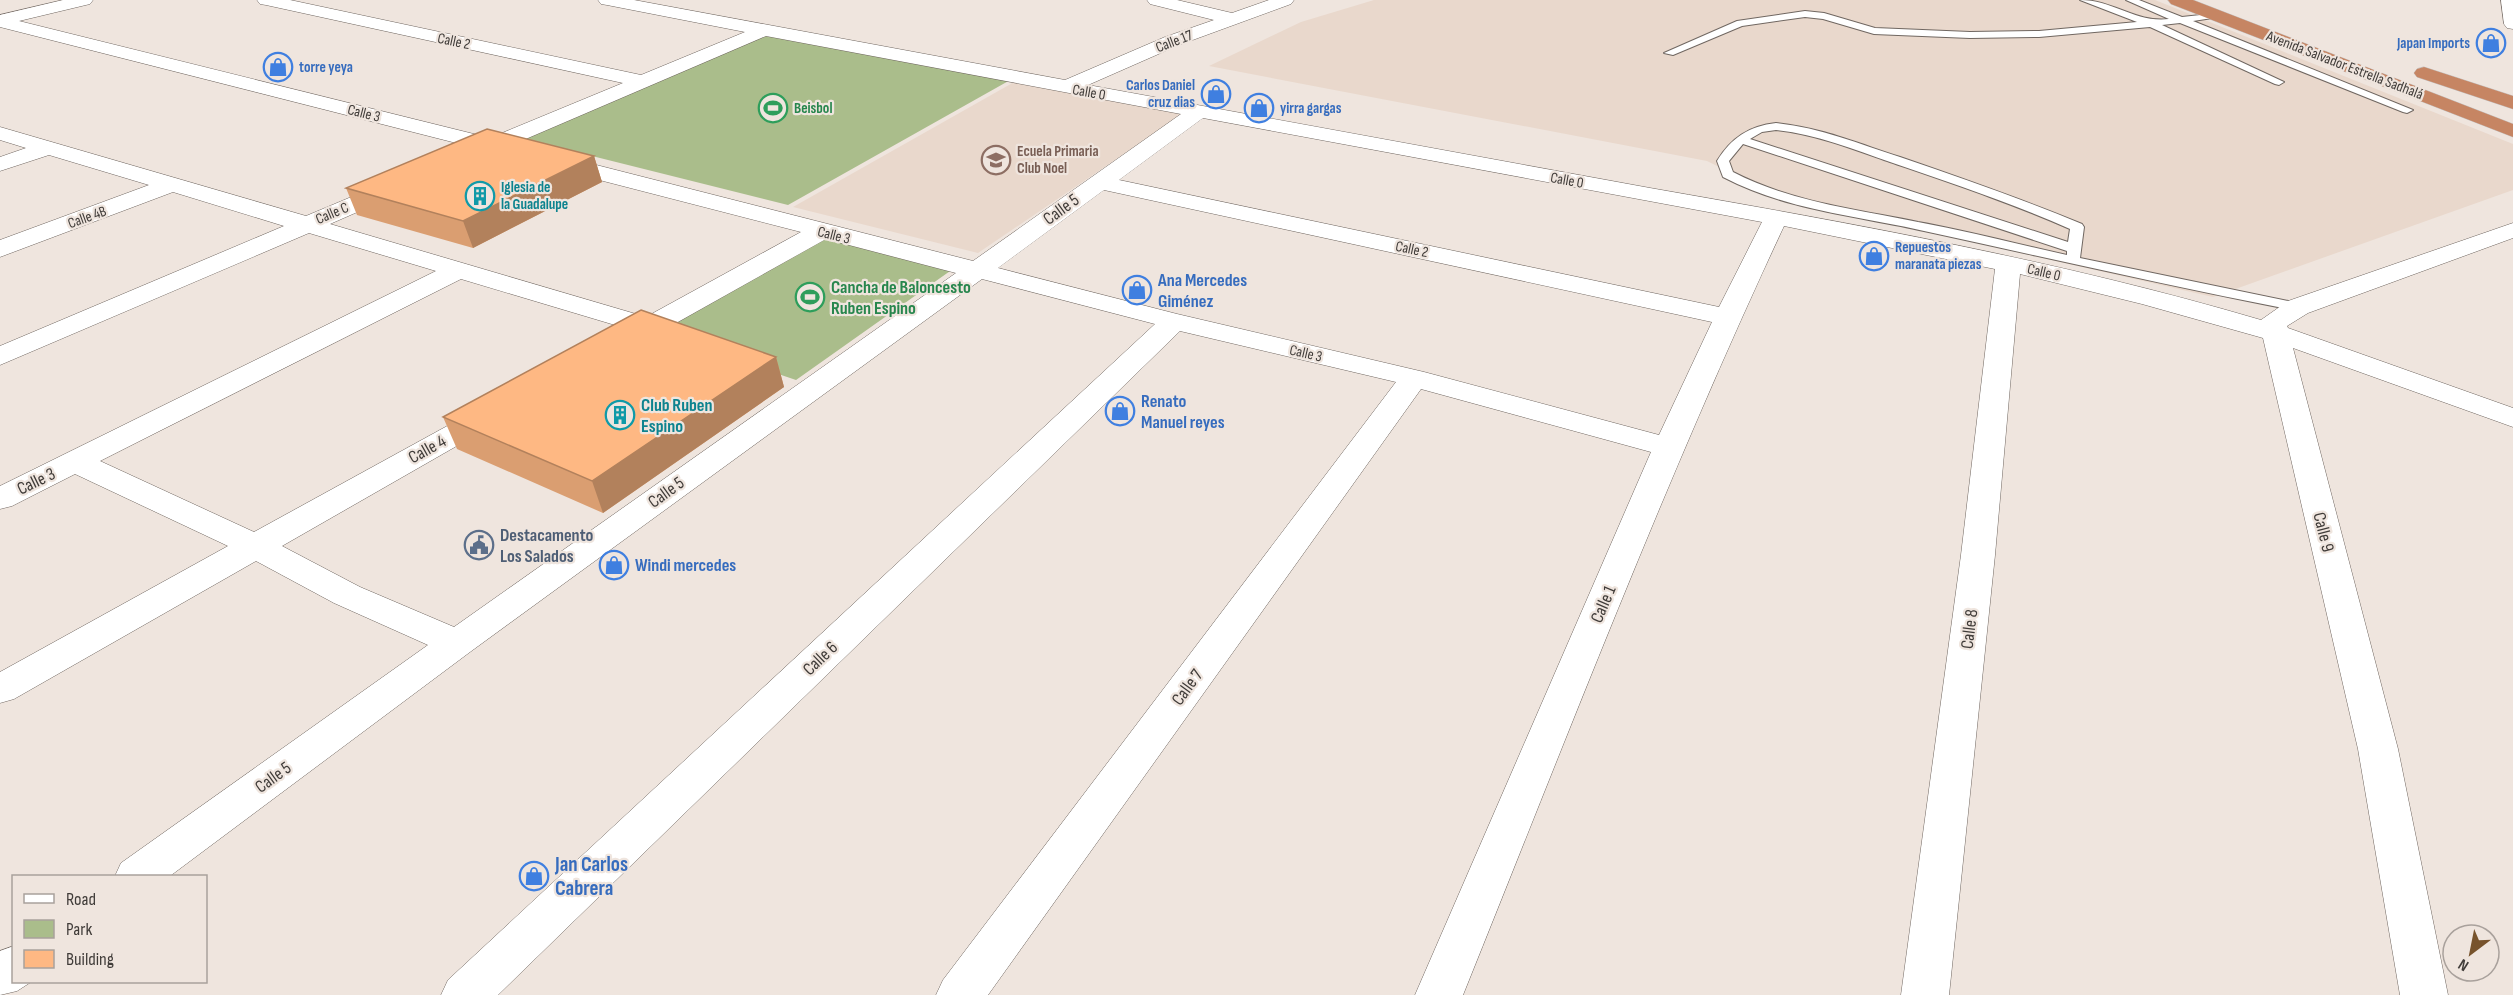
<svg xmlns="http://www.w3.org/2000/svg" width="2513" height="995" font-family="'Sofia Sans Condensed',sans-serif">
  <style>
    .built { fill: #e9d8cc }
    .green { fill: #aabd8b }
    .lines { fill: none; stroke-linecap: round; stroke-linejoin: round }
    .lane-casing { stroke: #706761; stroke-width: 2 }
    .street-casing { stroke: #706761; stroke-width: 1 }
    .highway-casing { stroke: #c6c4c4; stroke-width: 1 }
    .lane { fill: #fff; fill-rule: evenodd }
    .street { fill: #fff; fill-rule: evenodd }
    .highway { fill: #c68563; fill-rule: evenodd }
    .wall { fill: #da9e71 }
    .shaded-wall { fill: #b2815c }
    .building { fill: #feb883; stroke: #b2815c; stroke-width: 1.5 }
    .labels { text-anchor: middle; stroke-width: 4.5; stroke-linejoin: round; paint-order: stroke }
    .far-street-label { font-size: 15px; fill: #403c39; stroke: #efe5de }
    .far-shop-label { font-size: 15px; font-weight: bold; fill: #366cbe; stroke: #efe5de; text-anchor: start }
    .far-leisure-label { font-size: 15px; font-weight: bold; fill: #27864d; stroke: #efe5de; text-anchor: start }
    .far-education-label { font-size: 15px; font-weight: bold; fill: #785e54; stroke: #efe5de; text-anchor: start }
    .far-culture-label { font-size: 15px; font-weight: bold; fill: #0d838f; stroke: #efe5de; text-anchor: start }
    .street-label { font-size: 18px; fill: #403c39; stroke: #efe5de }
    .shop-label { font-size: 18px; font-weight: bold; fill: #366cbe; stroke: #efe5de; text-anchor: start }
    .leisure-label { font-size: 18px; font-weight: bold; fill: #27864d; stroke: #efe5de; text-anchor: start }
    .culture-label { font-size: 18px; font-weight: bold; fill: #0d838f; stroke: #efe5de; text-anchor: start }
    .service-label { font-size: 18px; font-weight: bold; fill: #4e5e75; stroke: #efe5de; text-anchor: start }
    .near-shop-label { font-size: 21px; font-weight: bold; fill: #366cbe; stroke: #efe5de; text-anchor: start }
  </style>
  <rect width="100%" height="100%" fill="#efe5de"/>
  <path class="built" d="M1374,0H2155L2513,144V190L2213,297L1782,198L1707,161L1209,66L1301,22Z
    M1016,81L1184,113L978,253L793,207Z"/>
  <path class="green" d="M763,32L1012,79L788,205L516,137Z
    M826,230L960,264L796,380L649,330Z"/>
  <g class="lines">
    <g class="lane-casing">
      <path id="lane" d="M2080,0C2114,0 2135,23 2169,19L2126,0H2139L2182,17L2219,13V17L2193,21L2413,110L2407,113L2403,112L2180,23L2162,25L2284,82L2279,85L2275,84L2150,27L2039,37L1970,38L1874,34L1823,19L1805,17L1742,26L1673,55L1664,53L1737,21L1805,11L1824,13L1875,28L1970,32L2039,31L2137,22Z
        M1776,123C1819,127 1859,144 1900,157C1961,178 2022,199 2082,224L2084,227L2080,258L2298,303L2305,307L2298,311C2173,287 2049,258 1924,231C1853,215 1789,211 1723,177L1717,161C1731,138 1749,126 1776,123ZM1776,130C1815,134 1853,149 1890,162C1951,183 2011,203 2070,229L2068,242L1750,139L1762,132ZM1743,144L2067,251V255C2017,244 1968,231 1918,222C1854,209 1791,202 1733,172L1729,161Z"/>
    </g>
    <g class="street-casing">
      <path id="street" d="M63,0H93L90,4L19,21L490,138L623,83L266,5L260,4L257,0H290L641,75L745,32L607,5L601,4L598,0H634L1065,80L1165,37L1214,20L1150,4L1147,0H1177L1232,13L1269,0H1294L1291,4L1179,45L1088,85C1275,119 1463,154 1650,188C1856,224 2061,261 2261,320L2288,301L2513,223V238L2308,313L2287,326L2288,328L2513,408V427L2293,348L2398,749L2448,995H2400L2358,749L2263,338L2142,304L2020,274L1995,555L1949,995H1901L1961,555L1995,269L1784,226C1666,478 1567,737 1463,995H1415L1651,452L1421,389L988,995H936L943,980L1396,382L1180,331L498,995H441L448,980L1155,324L982,279L470,652L170,876H115L121,863L428,645L334,603L256,561L14,699L0,703V672L228,546L75,474L12,506L0,509V486L436,271L309,233L0,365V346L284,226L173,192L0,257V240L149,185L49,155L0,171V157L26,148L0,140V127L306,216L387,182L395,180L403,182L407,187L403,192L330,224L646,317L801,232L549,167L546,162L549,157L557,155L973,261L1181,114L766,36L514,144L518,149L515,154C507,156 501,152 494,152C486,153 482,157 473,155L470,150L472,147L0,27V15ZM1203,118L1762,222L1719,307L1119,180ZM1104,190L1712,322L1659,435L1424,372L1177,314L998,268ZM826,239L956,273L454,627L360,587L282,546L502,420L506,414L502,408L491,405L480,408L254,532L100,461L461,279L625,328L615,334L611,340L615,346L625,348L635,346Z
        M2501,0H2513V29L2507,28L2504,24Z
        M14,946V982H31L17,991L0,995V951Z"/>
    </g>
    <g class="highway-casing">
      <path id="highway" d="M2168,0H2193L2513,124V137L2171,4Z
        M2424,67L2513,96V109L2417,77L2414,73L2417,69Z"/>
    </g>
    <use href="#lane" class="lane"/>
    <use href="#street" class="street"/>
    <use href="#highway" class="highway"/>
  </g>
  <path class="wall" d="M594,156L602,182L473,248L357,215L346,188Z
    M776,357L784,387L603,513L457,449L443,417Z"/>
  <path class="shaded-wall" d="M594,156L602,182L473,248L463,221Z
    M776,357L784,387L603,513L592,481Z"/>
  <path class="building" d="M487,129L594,156L463,221L346,188Z
    M641,310L776,357L592,481L443,417Z"/>
  <defs>
    <g id="shop-ring" transform="scale(1.5)"><circle r="9.5" fill="#efe5de" stroke="#3f7fe0" stroke-width="1.5"/><path d="M-5-2.5h2.3a2.7 3.5 0 0 1 5.4 0H5L5.5 6h-11ZM-1.5-2.5h3a1.5 2.3 0 0 0-3 0Z" fill="#3f7fe0"/></g>
    <g id="stadium-ring" transform="scale(1.5)"><circle r="9.5" fill="#efe5de" stroke="#2e9e5b" stroke-width="1.5"/><path d="M0-5a6.5 5 0 1 0 0 10a6.5 5 0 1 0 0-10ZM-3.5-1.8h7v3.6h-7Z" fill="#2e9e5b"/></g>
    <g id="school-ring" transform="scale(1.5)"><circle r="9.5" fill="#efe5de" stroke="#8d6e63" stroke-width="1.5"/><path d="M0-5L7-2L0 1L-7-2ZM-4 1L0 2.5L4 1V4Q0 6-4 4Z" fill="#8d6e63"/></g>
    <g id="building-ring" transform="scale(1.5)"><circle r="9.5" fill="#efe5de" stroke="#0f9aa8" stroke-width="1.5"/><path d="M-4-6H4V6H1V3H-1V6H-4ZM-2.5-4.3h1.7v1.8h-1.7ZM.8-4.3h1.7v1.8H.8ZM-2.5-1h1.7V.8h-1.7ZM.8-1h1.7V.8H.8Z" fill="#0f9aa8"/></g>
    <g id="civic-ring" transform="scale(1.5)"><circle r="9.5" fill="#efe5de" stroke="#5c6f8a" stroke-width="1.5"/><path d="M-.6-6.5H3V-4.5H.6V-3L4-1V1h2V6H-6V1h2V-1L-.6-3ZM-1.2 2.5V6h2.4V2.5Z" fill="#5c6f8a"/></g>
  </defs>
  <g fill-rule="evenodd">
    <use href="#shop-ring" x="2491" y="43"/>
    <use href="#shop-ring" x="278" y="67"/>
    <use href="#shop-ring" x="1216" y="94"/>
    <use href="#stadium-ring" x="773" y="108"/>
    <use href="#shop-ring" x="1259" y="108"/>
    <use href="#school-ring" x="996" y="160"/>
    <use href="#building-ring" x="480" y="196"/>
    <use href="#shop-ring" x="1874" y="256"/>
    <use href="#shop-ring" x="1137" y="290"/>
    <use href="#stadium-ring" x="810" y="297"/>
    <use href="#shop-ring" x="1120" y="411"/>
    <use href="#building-ring" x="620" y="415"/>
    <use href="#civic-ring" x="479" y="545"/>
    <use href="#shop-ring" x="614" y="565"/>
    <use href="#shop-ring" x="534" y="876"/>
  </g>
  <g class="labels">
    <g class="far-street-label">
      <text transform="translate(454 41) rotate(12)" y="5">Calle 2</text>
      <text transform="translate(1174 41) rotate(-21)" y="5">Calle 17</text>
      <text transform="translate(2345 65) rotate(21)" y="5">Avenida Salvador Estrella Sadhalá</text>
      <text transform="translate(1089 92) rotate(10)" y="5">Calle 0</text>
      <text transform="translate(364 113) rotate(14)" y="5">Calle 3</text>
      <text transform="translate(1567 180) rotate(10)" y="5">Calle 0</text>
      <text transform="translate(332 213) rotate(-23)" y="5">Calle C</text>
      <text transform="translate(87 217) rotate(-20)" y="5">Calle 4B</text>
      <text transform="translate(834 235) rotate(14)" y="5">Calle 3</text>
      <text transform="translate(1412 249) rotate(12)" y="5">Calle 2</text>
      <text transform="translate(2044 272) rotate(13)" y="5">Calle 0</text>
      <text transform="translate(1306 353) rotate(13)" y="5">Calle 3</text>
    </g>
    <g class="far-shop-label">
      <text x="2470" y="48" text-anchor="end">Japan Imports</text>
      <text x="299" y="72">torre yeya</text>
      <text x="1195" y="90" text-anchor="end">Carlos Daniel<tspan x="1195" dy="17">cruz dias</tspan></text>
      <text x="1280" y="113">yirra gargas</text>
      <text x="1895" y="252">Repuestos<tspan x="1895" dy="17">maranata piezas</tspan></text>
    </g>
    <g class="far-leisure-label">
      <text x="794" y="113">Beisbol</text>
    </g>
    <g class="far-education-label">
      <text x="1017" y="156">Ecuela Primaria<tspan x="1017" dy="17">Club Noel</tspan></text>
    </g>
    <g class="far-culture-label">
      <text x="501" y="192">Iglesia de<tspan x="501" dy="17">la Guadalupe</tspan></text>
    </g>
    <g class="street-label">
      <text transform="translate(1061 209) rotate(-36)" y="6">Calle 5</text>
      <text transform="translate(427 449) rotate(-29)" y="6">Calle 4</text>
      <text transform="translate(36 481) rotate(-26)" y="6">Calle 3</text>
      <text transform="translate(666 492) rotate(-36)" y="6">Calle 5</text>
      <text transform="translate(2324 532) rotate(76)" y="6">Calle 9</text>
      <text transform="translate(1603 604) rotate(-67)" y="6">Calle 1</text>
      <text transform="translate(1969 629) rotate(-83)" y="6">Calle 8</text>
      <text transform="translate(820 658) rotate(-44)" y="6">Calle 6</text>
      <text transform="translate(1187 687) rotate(-54)" y="6">Calle 7</text>
      <text transform="translate(273 777) rotate(-36)" y="6">Calle 5</text>
    </g>
    <g class="shop-label">
      <text x="1158" y="286">Ana Mercedes<tspan x="1158" dy="21">Giménez</tspan></text>
      <text x="1141" y="407">Renato<tspan x="1141" dy="21">Manuel reyes</tspan></text>
      <text x="635" y="571">Windi mercedes</text>
    </g>
    <g class="leisure-label">
      <text x="831" y="293">Cancha de Baloncesto<tspan x="831" dy="21">Ruben Espino</tspan></text>
    </g>
    <g class="culture-label">
      <text x="641" y="411">Club Ruben<tspan x="641" dy="21">Espino</tspan></text>
    </g>
    <g class="service-label">
      <text x="500" y="541">Destacamento<tspan x="500" dy="21">Los Salados</tspan></text>
    </g>
    <g class="near-shop-label">
      <text x="555" y="871">Jan Carlos<tspan x="555" dy="24">Cabrera</tspan></text>
    </g>
  </g>
  <rect x="12" y="875" width="195" height="108" fill="#efe5de" stroke="#a9a19c" stroke-width="1.5"/>
  <rect x="24" y="894" width="30" height="9" fill="#ffffff" stroke="#a9a19c" stroke-width="1.5"/>
  <text x="66" y="905" font-size="18" fill="#403c39">Road</text>
  <rect x="24" y="920" width="30" height="18" fill="#aabd8b" stroke="#a9a19c" stroke-width="1.5"/>
  <text x="66" y="935" font-size="18" fill="#403c39">Park</text>
  <rect x="24" y="950" width="30" height="18" fill="#feb883" stroke="#a9a19c" stroke-width="1.5"/>
  <text x="66" y="965" font-size="18" fill="#403c39">Building</text>
  <g transform="translate(2471 953) rotate(212)"><circle r="28" fill="#efe5de" stroke="#a9a19c" stroke-width="1.5"/>
  <path d="M0-4.5L10 22L0 15L-10 22Z" fill="#77532c"/>
  <text y="-9" font-size="16" font-weight="bold" text-anchor="middle" fill="#403c39">N</text>
  </g>
</svg>
